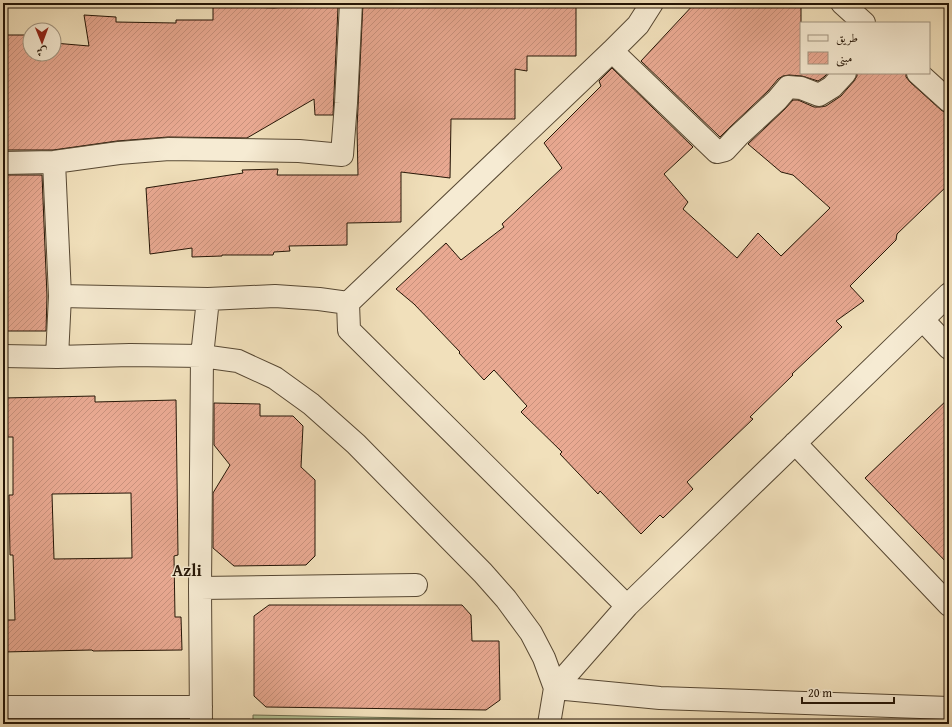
<svg xmlns="http://www.w3.org/2000/svg" width="952" height="727" font-family="'Gentium Book Plus',Amiri,serif">
  <style>
    .green { fill: #b4c395; stroke: #6c6c4e }
    .building { fill: url(#building-hatch); stroke: #241506; fill-rule: evenodd }
    .lines { fill: none; stroke-linecap: round; stroke-linejoin: round }
    .minor-casing { stroke: #574833; stroke-width: 24 }
    .minor { stroke: #f6ebd3; stroke-width: 22 }
    .labels { text-anchor: middle; stroke-width: 3; stroke-linejoin: round; paint-order: stroke }
    .neighbourhood-label { font-size: 17px; font-weight: bold; fill: #241506; stroke: #f6ebd3 }
  </style>
  <defs>
    <pattern id="building-hatch" width="6" height="6" patternUnits="userSpaceOnUse"><rect width="6" height="6" fill="#e9a992"/><path d="M-1 1l2-2M0 6l6-6M5 7l2-2" fill="none" stroke="#c8917c"/></pattern>
  </defs>
  <rect width="100%" height="100%" fill="#f1e0bb"/>
  <filter id="stains"><feTurbulence type="fractalNoise" baseFrequency=".005" numOctaves="4"/><feColorMatrix values="0 0 0 0 .2 0 0 0 0 .09 0 0 0 0 .02 0 0 0 .5 -.17"/></filter>
  <radialGradient id="worn" r=".72"><stop offset=".6" stop-color="#630" stop-opacity="0"/><stop offset="1" stop-color="#630" stop-opacity=".3"/></radialGradient>
  <path class="green" d="M253,715L513,720L514,724H253Z"/>
  <path class="building" d="M213,3H248V7L274,8L307,5V7H338L333,115H315L314,99L247,138L168,137L117,141L53,150H3V35H30V54H54V43L89,46L84,15L116,17V22L176,23V20H213Z
    M363,3H484V4L576,3V56H527V71L515,69V119H451L450,178L401,172V222L347,223V245L289,246L290,251L274,252L273,255H222V256L192,257V248L150,254L146,188L243,173L242,170L278,169L277,175H358L357,128Z
    M695,3H801V73H828L824,77L818,81L802,76L789,75L783,76L778,79L768,91L730,127L720,137L641,61Z
    M612,68L693,147L664,174L688,202L683,209L737,258L758,233L781,256L830,208L793,175L781,172L748,144L785,109L793,100H798L814,107H820L826,106L841,96L854,81L857,76V73H906V77L910,82L941,110L946,113H949V184L897,234L896,240L850,286L864,301L836,321L842,327L792,374L793,375L750,417L753,419L687,482L693,489L663,518L660,515L641,534L600,491L598,494L560,454L562,452L521,412L527,406L494,370L484,380L459,353L460,352L414,304L396,289L446,243L461,260L504,227L502,224L562,168L544,143L601,86L599,81Z
    M3,175H42L47,296L46,331H3Z
    M95,396V402L176,400L178,555L174,556L175,617H181L182,650L93,651L92,650L3,652V620H15L13,555H10L9,495H13V437H3V398ZM131,493L132,558L54,559L52,494Z
    M949,398V565L865,478Z
    M214,403L260,404V416H293L303,426L301,467L315,480V556L306,565L234,566L213,548V493L230,465L214,445Z
    M269,605H462L471,615L472,641H499L500,700L486,710L266,707L254,696V616Z"/>
  <g class="lines">
    <g class="minor-casing">
      <path id="minor" d="M842,3L864,23
        M612,51L717,152L725,150L738,136L777,100L788,87L801,88L819,95L832,87L845,73
        M918,73L949,101
        M54,162L60,296L57,357
        M3,163L54,162L119,153L169,149L299,151L342,155L346,103L351,3
        M60,296L208,299L275,296L319,299L348,303L349,330L627,606
        M348,303L612,51L638,25L652,3
        M923,320L949,348
        M3,356L57,357L130,355L202,356L238,361L275,378L311,404L356,444L483,573L506,599L531,633L544,658L555,688L549,724
        M795,443L949,605
        M200,588L416,585
        M555,688L627,606L949,294
        M555,688L660,698L949,708
        M3,707H201
        M201,724L200,588L202,356L208,299"/>
    </g>
    <use href="#minor" class="minor"/>
  </g>
  <g class="labels">
    <g class="neighbourhood-label">
      <text x="187" y="576">Azli</text>
    </g>
  </g>
  <rect width="952" height="727" fill="none" stroke="#f1e0bb" stroke-width="16"/>
  <rect x="4" y="4" width="944" height="719" fill="none" stroke="#241506" stroke-width="2"/>
  <rect x="8" y="8" width="936" height="711" fill="none" stroke="#241506"/>
  <rect x="800" y="22" width="130" height="52" fill="#f6ebd3" stroke="#a29581"/>
  <rect x="808" y="35" width="20" height="6" fill="#f6ebd3" stroke="#a29581"/>
  <text x="836" y="42" font-size="12" fill="#241506">طريق</text>
  <rect x="808" y="52" width="20" height="12" fill="url(#building-hatch)" stroke="#a29581"/>
  <text x="836" y="62" font-size="12" fill="#241506">مبنى</text>
  <g transform="translate(42 42) rotate(179)"><circle r="19" fill="#f6ebd3" stroke="#a29581"/>
  <path d="M0-3L7 15L0 10L-7 15Z" fill="#8f2418"/>
  <text y="-6" font-size="11" font-weight="bold" text-anchor="middle" fill="#241506">ش</text>
  </g>
  <path d="M802 697v6h92v-6" fill="none" stroke="#241506" stroke-width="2"/>
  <text x="808" y="697" font-size="12" fill="#241506" stroke="#f6ebd3" stroke-width="3" paint-order="stroke">20 m</text>
  <rect width="100%" height="100%" filter="url(#stains)"/>
  <rect width="100%" height="100%" fill="url(#worn)"/>
</svg>
